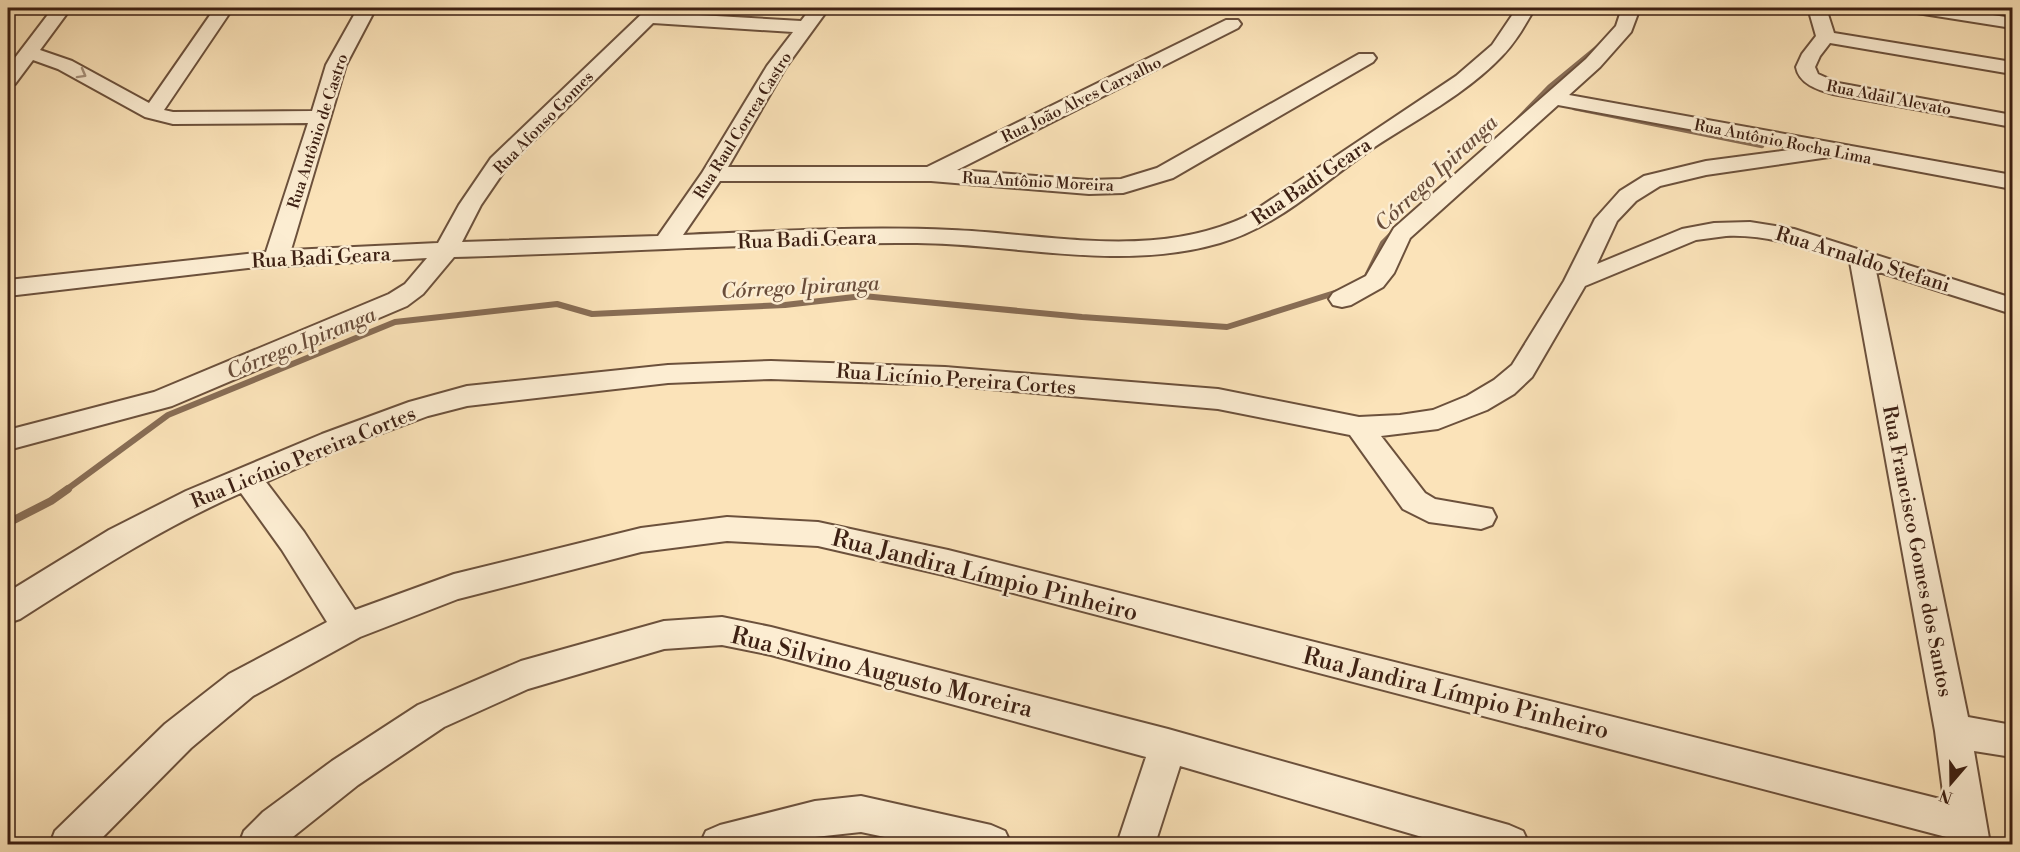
<svg xmlns="http://www.w3.org/2000/svg" width="2020" height="852" font-family="'Libre Bodoni',serif">
  <style>
    .lines { fill: none; stroke-linecap: round; stroke-linejoin: round }
    .stream-far2 { stroke: #886d55; stroke-width: 4.5 }
    .stream-far1 { stroke: #886d55; stroke-width: 6 }
    .stream { stroke: #886d55; stroke-width: 8 }
    .minor-casing { stroke: #6c513c; stroke-width: 4 }
    .minor { fill: #fcedd2; fill-rule: evenodd }
    .oneway { stroke: #a6917c }
    .labels { text-anchor: middle; stroke-width: 5; stroke-linejoin: round; paint-order: stroke }
    .far-street-label { font-size: 16px; fill: #3d2013; stroke: #fcedd2 }
    .street-label { font-size: 20px; fill: #3d2013; stroke: #fcedd2 }
    .water-label { font-size: 21px; font-style: italic; fill: #694d3a; stroke: #fcedd2 }
    .near-street-label { font-size: 24px; fill: #3d2013; stroke: #fcedd2 }
  </style>
  <rect width="100%" height="100%" fill="#fbe3b9"/>
  <filter id="stains"><feTurbulence type="fractalNoise" baseFrequency=".00333" numOctaves="4"/><feColorMatrix values="0 0 0 0 .2 0 0 0 0 .09 0 0 0 0 .02 0 0 0 .5 -.17"/></filter>
  <radialGradient id="worn" r=".72"><stop offset=".6" stop-color="#630" stop-opacity="0"/><stop offset="1" stop-color="#630" stop-opacity=".3"/></radialGradient>
  <g class="lines">
    <path class="stream-far2" d="M1574,108L1762,146
      M1515,122L1549,87L1600,45"/>
    <path class="stream-far1" d="M1367,276L1383,243L1394,232
      M66,490L168,415L395,322L557,304L592,314L785,305L863,296L1082,317L1227,327L1341,291"/>
    <path class="stream" d="M8,523L51,501L68,489"/>
    <g class="minor-casing">
      <path id="minor" d="M53,8H71L40,50L72,61L149,103L215,8H233L164,110L173,112L312,111L326,65L358,8H376L346,65L291,250L438,243L459,205L491,158L648,8H667L664,13L801,21L811,8H829L786,67L728,167H927L1226,20H1238L1241,24L1238,28L957,170L1089,180L1121,179L1157,168L1359,54H1373L1376,58L1373,62L1173,178L1123,193L1089,194L931,181H720L683,235C772,231 863,226 952,230C1051,234 1151,260 1245,217L1456,76L1492,45L1517,8H1535C1525,25 1516,42 1502,56C1466,94 1417,119 1373,148C1323,182 1279,226 1220,243C1120,272 1018,244 917,243C762,242 608,253 454,257L423,294L407,306L172,406L8,450V430L154,392L389,294L405,284L427,258L248,268L8,296V280L266,252L308,123L173,124L145,117L58,69L33,60L15,84L8,86V67ZM653,23L793,32L767,66L702,173L658,236L462,242L481,205L507,167Z
        M1622,8H1640L1631,32L1600,67L1569,95L2012,175V189L1836,156L1706,175L1660,186L1636,201L1617,221L1597,264L1682,229L1714,223L1750,222L1794,229L2012,298V314L1876,271L1968,717L2012,725V757L1974,751L1990,844H1952L1950,838L948,576L818,546L727,541L641,552L458,599L360,637L253,696L191,748L96,844H50L55,831L165,724L229,674L327,622L282,550L241,493C163,527 92,573 20,619L8,623V592L109,530L186,491L322,434L409,402L467,386L668,365L771,361L945,367L1218,389L1359,417L1400,415L1433,410L1467,396L1494,380L1512,365L1564,281L1595,219L1620,191L1644,176L1706,161L1797,149L1558,105L1410,238L1394,273L1383,287L1351,305L1342,307L1333,305L1329,299L1333,293L1366,276L1394,228L1586,59L1616,26ZM1726,236C1770,234 1808,249 1850,262L1935,731L1944,800L948,550L818,522L727,517L641,528L454,574L355,610L304,532L266,482L342,448L428,416L467,406L668,383L771,379L945,385L1218,409L1350,435L1403,509L1429,522L1481,529L1492,525L1496,517L1492,509L1435,499L1425,493L1381,436L1438,429L1487,410L1514,394L1532,377L1585,286L1696,240Z
        M1808,8H1826L1834,33L2012,62V74L1830,43L1820,56L1815,67L1818,74L1838,83L2012,115V127L1833,94C1818,90 1799,84 1796,67L1802,54L1816,36Z
        M1908,8H1948L2012,18V28L1917,13L1911,12Z
        M722,617L771,627L1168,729L1509,825L1523,831L1529,844H1446L1180,766L1155,844H1117L1146,757L771,655L722,645L664,649L528,689L444,727L358,785L284,844H239L244,831L263,812L332,761L418,705L521,661L664,621Z
        M861,796L991,825L1005,831L1011,844H918L861,832L815,837L789,844H700L706,831L720,825L815,801Z"/>
    </g>
    <use href="#minor" class="minor"/>
  </g>
  <defs><path id="oneway-chevron" d="M-2-3.5L2.5 0L-2 3.5" fill="none" stroke-width="1.6" stroke-linecap="round" stroke-linejoin="round" transform="scale(1.5)"/></defs>
  <use class="oneway" href="#oneway-chevron" transform="translate(82 74) rotate(29)"/>
  <g class="labels">
    <g class="far-street-label">
      <text transform="translate(1889 97) rotate(11)" y="6">Rua Adail Alevato</text>
      <text transform="translate(1081 99) rotate(-26)" y="6">Rua João Alves Carvalho</text>
      <text transform="translate(543 122) rotate(-46)" y="6">Rua Afonso Gomes</text>
      <text transform="translate(742 125) rotate(-58)" y="6">Rua Raul Correa Castro</text>
      <text transform="translate(317 131) rotate(-72)" y="6">Rua Antônio de Castro</text>
      <text transform="translate(1783 141) rotate(11)" y="6">Rua Antônio Rocha Lima</text>
      <text transform="translate(1038 181) rotate(3)" y="6">Rua Antônio Moreira</text>
    </g>
    <g class="street-label">
      <text transform="translate(1311 181) rotate(-34)" y="7">Rua Badi Geara</text>
      <text transform="translate(807 239) rotate(-2)" y="7">Rua Badi Geara</text>
      <text transform="translate(321 257) rotate(-3)" y="7">Rua Badi Geara</text>
      <text transform="translate(1863 259) rotate(17)" y="7">Rua Arnaldo Stefani</text>
      <text transform="translate(956 379) rotate(4)" y="7">Rua Licínio Pereira Cortes</text>
      <text transform="translate(303 457) rotate(-22)" y="7">Rua Licínio Pereira Cortes</text>
      <text transform="translate(1918 551) rotate(79)" y="7">Rua Francisco Gomes dos Santos</text>
    </g>
    <g class="water-label">
      <text transform="translate(1436 173) rotate(-43)" y="7">Córrego Ipiranga</text>
      <text transform="translate(800 287) rotate(-3)" y="7">Córrego Ipiranga</text>
      <text transform="translate(301 343) rotate(-22)" y="7">Córrego Ipiranga</text>
    </g>
    <g class="near-street-label">
      <text transform="translate(985 575) rotate(14)" y="8">Rua Jandira Límpio Pinheiro</text>
      <text transform="translate(882 672) rotate(14)" y="8">Rua Silvino Augusto Moreira</text>
      <text transform="translate(1456 693) rotate(14)" y="8">Rua Jandira Límpio Pinheiro</text>
    </g>
  </g>
  <rect width="2020" height="852" fill="none" stroke="#fbe3b9" stroke-width="30"/>
  <rect x="9" y="9" width="2002" height="834" fill="none" stroke="#3d2013" stroke-width="3"/>
  <rect x="15" y="15" width="1990" height="822" fill="none" stroke="#3d2013" stroke-width="1.5"/>
  <g transform="translate(1951 783) rotate(200)" stroke="#fcedd2" stroke-width="4.5" paint-order="stroke">
  <path d="M0-4.5L10 22L0 15L-10 22Z" fill="#3d2013"/>
  <text y="-9" font-size="16" font-weight="bold" text-anchor="middle" fill="#3d2013">N</text>
  </g>
  <rect width="100%" height="100%" filter="url(#stains)"/>
  <rect width="100%" height="100%" fill="url(#worn)"/>
</svg>
